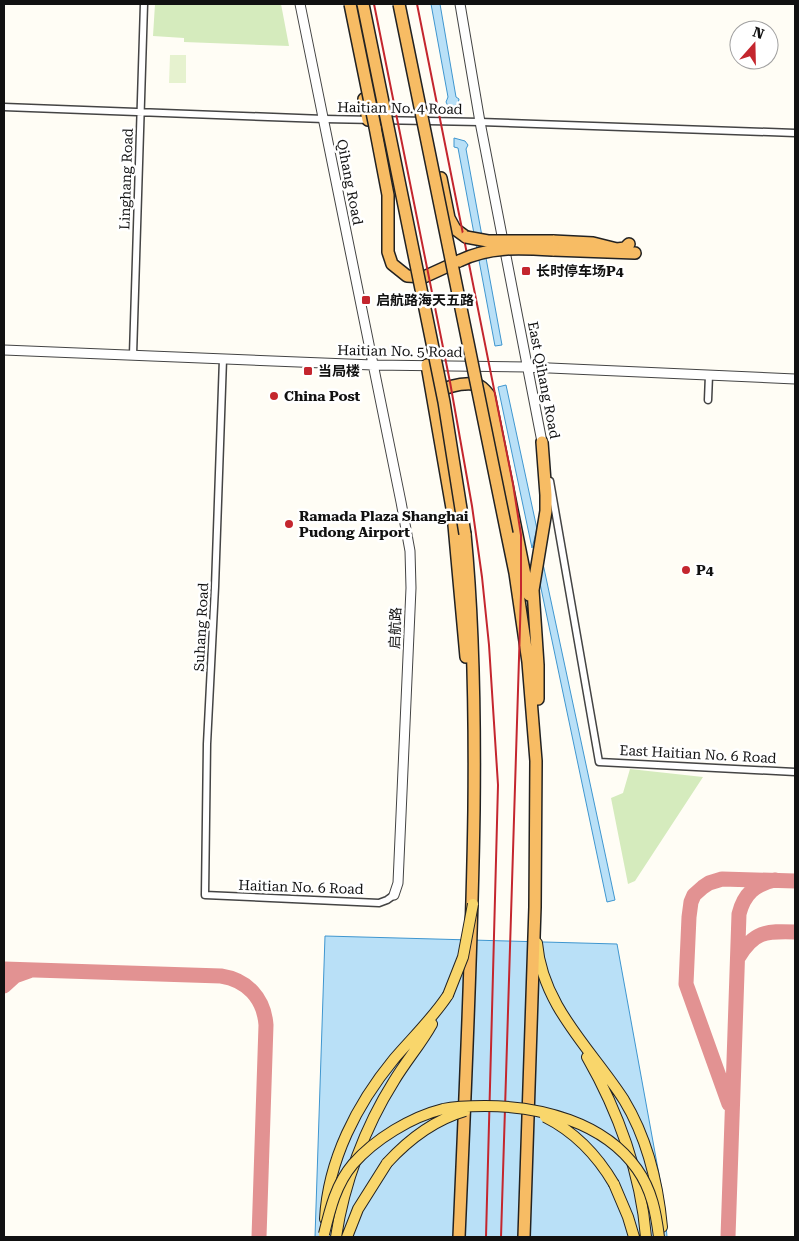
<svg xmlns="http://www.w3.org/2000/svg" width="799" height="1241" font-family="'Roboto Serif','Noto Sans SC',serif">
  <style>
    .green { fill: #d5ebbd }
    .pitch { fill: #e6f2cf }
    .water { fill: #b9e0f7; stroke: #3f96cf }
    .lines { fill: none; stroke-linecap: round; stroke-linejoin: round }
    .taxiway { stroke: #e29292; stroke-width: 15 }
    .minor-casing { stroke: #444; stroke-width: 9 }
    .tertiary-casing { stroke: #444; stroke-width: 11 }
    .primary-casing { stroke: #222; stroke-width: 12 }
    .trunk-casing { stroke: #222; stroke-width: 14 }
    .minor { stroke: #fff; stroke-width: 6 }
    .tertiary { stroke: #fff; stroke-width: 9 }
    .primary { stroke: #f9d66b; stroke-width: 10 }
    .trunk { stroke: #f7bc64; stroke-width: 11 }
    .rail { stroke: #c4262e; stroke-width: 2 }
    .primary-bridge-casing { stroke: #222; stroke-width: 12; stroke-linecap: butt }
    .trunk-bridge-casing { stroke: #222; stroke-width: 14; stroke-linecap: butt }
    .primary-bridge { stroke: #f9d66b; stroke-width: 10 }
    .trunk-bridge { stroke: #f7bc64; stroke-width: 11 }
    .poi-dot { fill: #c4262e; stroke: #fff; stroke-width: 2 }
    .labels { text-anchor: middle; stroke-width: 5; stroke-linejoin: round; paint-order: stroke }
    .street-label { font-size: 14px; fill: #111; stroke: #fff }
    .poi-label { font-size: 14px; font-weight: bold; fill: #111; stroke: #fff; text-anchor: start }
  </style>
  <rect width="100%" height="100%" fill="#fffdf5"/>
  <path class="green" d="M155,4H281L289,46L184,42V38L153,36Z
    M630,769L703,777L635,881L628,884L611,798L623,793Z"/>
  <path class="pitch" d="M170,55H186V83H169Z"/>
  <path class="water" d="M431,4H440L456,97L459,99L458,104L449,108L446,102L448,97Z
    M454,138L465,141L468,145L466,149L502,345L495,346L458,148L454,147Z
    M506,385L537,529L532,548L498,387Z
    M542,559L615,900L607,902L538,574Z
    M325,936L617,944L664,1202L667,1237H315Z"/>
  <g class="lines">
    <path class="taxiway" d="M738,958C754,931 766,931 795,932
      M4,969L221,976C247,980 264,998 266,1025L259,1237
      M4,986L15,976L29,971
      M729,1104L686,984L689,917L691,902L694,895L703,887L709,883L722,879L795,881
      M728,1237L739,914C744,894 755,884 775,880"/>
    <g class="minor-casing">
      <path id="minor" d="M4,107L324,119L480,122L795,133
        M133,355L144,4
        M223,359L215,587L207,744L205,895L379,903L387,900L394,895
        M708,400L709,375
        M550,481L599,762L795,772"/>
    </g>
    <g class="tertiary-casing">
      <path id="tertiary" d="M300,4L401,502L410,551L411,588L398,883L394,895
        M460,4L480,122L542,442
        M4,350L373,365L527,367L795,379"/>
    </g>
    <g class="primary-casing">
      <path id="primary" d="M537,943C542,1006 592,1050 624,1100C647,1138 658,1184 662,1227
        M587,1057C618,1111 641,1174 646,1237
        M614,1184L628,1217L634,1237
        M325,1219C328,1160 357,1104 394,1059C412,1038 433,1018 448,995
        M336,1237C344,1183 365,1127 394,1081C406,1061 421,1044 432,1024
        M347,1237L358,1209L387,1163"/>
    </g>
    <g class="trunk-casing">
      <path id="trunk" d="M364,99L368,120
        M375,127L388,195V252L392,264L407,276L424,277L459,261
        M441,178L449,218L455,229L466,237
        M553,241L593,243L617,249L625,248L629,244
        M553,250L635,253
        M427,365L453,514L466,657
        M435,396C441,387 461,383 473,384C480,384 485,390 489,395L529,595
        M507,534L515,573L528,662L536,761L535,907L524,1237
        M538,699V665L533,590L546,511V495L542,442
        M459,1237C465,1095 472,953 474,810C475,718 474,626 465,534"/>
    </g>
    <use href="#minor" class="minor"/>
    <use href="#tertiary" class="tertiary"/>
    <use href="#primary" class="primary"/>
    <use href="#trunk" class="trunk"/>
    <path class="rail" d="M374,4L450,382L472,506L482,577L489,645L498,785L486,1237
      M417,4L513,484L521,535V594L501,1237"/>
    <g class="primary-bridge-casing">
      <path id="primary-bridge" d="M448,995L463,957L473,904
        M545,1117C575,1132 597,1155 614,1184
        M387,1163C409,1139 434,1120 465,1111
        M324,1234C330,1209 336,1184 353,1164C375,1139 411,1117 443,1109C457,1106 471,1106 485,1106C540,1106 604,1122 637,1169C652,1190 656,1213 659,1237"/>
    </g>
    <g class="trunk-bridge-casing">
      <path id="trunk-bridge" d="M350,4L375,127
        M363,4L444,402L465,534
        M399,4L507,534
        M466,237L488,241H553
        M459,261C489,246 520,248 553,250"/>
    </g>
    <use href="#primary-bridge" class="primary-bridge"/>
    <use href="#trunk-bridge" class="trunk-bridge"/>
  </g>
  <g class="poi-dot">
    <rect x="521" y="266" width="10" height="10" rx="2.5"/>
    <rect x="361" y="295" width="10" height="10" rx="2.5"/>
    <rect x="303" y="366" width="10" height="10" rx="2.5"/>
    <circle cx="274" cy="396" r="5"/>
    <circle cx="289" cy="524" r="5"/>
    <circle cx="686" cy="570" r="5"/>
  </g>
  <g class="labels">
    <g class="street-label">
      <text transform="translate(400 108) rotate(1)" y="5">Haitian No. 4 Road</text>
      <text transform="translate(126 179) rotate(-88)" y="5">Linghang Road</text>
      <text transform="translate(350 182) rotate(79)" y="5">Qihang Road</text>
      <text transform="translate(400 351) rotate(1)" y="5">Haitian No. 5 Road</text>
      <text transform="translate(544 380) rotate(79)" y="5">East Qihang Road</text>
      <text transform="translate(201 627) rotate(-87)" y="5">Suhang Road</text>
      <text transform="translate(395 628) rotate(-88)" y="5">启航路</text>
      <text transform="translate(698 754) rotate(3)" y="5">East Haitian No. 6 Road</text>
      <text transform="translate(301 887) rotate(2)" y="5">Haitian No. 6 Road</text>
    </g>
    <g class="poi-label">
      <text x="536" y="276">长时停车场P4</text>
      <text x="376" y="305">启航路海天五路</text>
      <text x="318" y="376">当局楼</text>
      <text x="284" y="401">China Post</text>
      <text x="299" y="521">Ramada Plaza Shanghai<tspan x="299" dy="16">Pudong Airport</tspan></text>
      <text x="696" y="575">P4</text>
    </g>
  </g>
  <rect width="799" height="1241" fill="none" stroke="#111111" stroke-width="10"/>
  <g transform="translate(754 45) rotate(20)"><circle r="24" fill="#ffffff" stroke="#a0a0a0"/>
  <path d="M0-4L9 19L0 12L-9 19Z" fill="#c4262e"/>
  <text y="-8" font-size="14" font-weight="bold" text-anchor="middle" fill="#111111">N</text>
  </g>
</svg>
